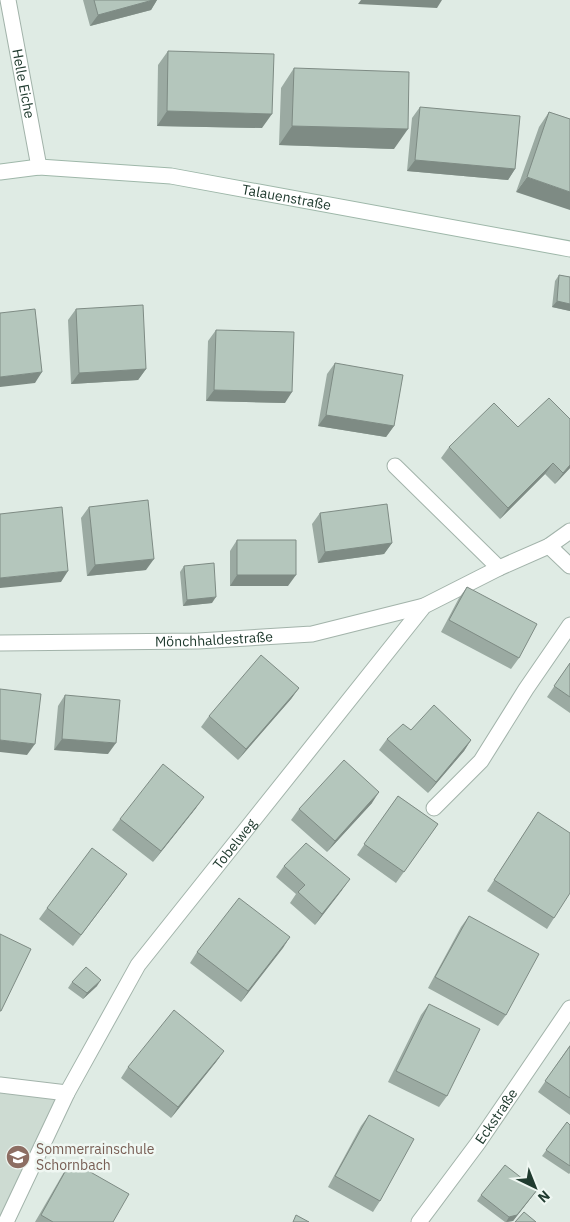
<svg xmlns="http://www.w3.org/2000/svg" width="570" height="1222" font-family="'IBM Plex Sans',sans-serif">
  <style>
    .built { fill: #cddbd2 }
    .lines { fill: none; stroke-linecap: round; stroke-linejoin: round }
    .lane-casing { stroke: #a2b3aa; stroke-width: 17 }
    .street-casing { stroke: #a2b3aa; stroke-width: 17 }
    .secondary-casing { stroke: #9eb7a9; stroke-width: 17 }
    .lane { stroke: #fff; stroke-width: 15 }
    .street { stroke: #fff; stroke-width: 15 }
    .secondary { stroke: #fff; stroke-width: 15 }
    .wall { fill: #9baaa2 }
    .shaded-wall { fill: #7e8b84 }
    .building { fill: #b4c6bc; stroke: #7e8b84 }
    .labels { text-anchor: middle; stroke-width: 5; stroke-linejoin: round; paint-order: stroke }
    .street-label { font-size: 14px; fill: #203b2f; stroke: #eff7f2 }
    .education-label { font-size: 14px; fill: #785e54; stroke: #eff7f2; text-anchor: start }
  </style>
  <rect width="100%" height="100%" fill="#dfebe4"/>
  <path class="built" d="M0,1085L67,1093L0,1222Z"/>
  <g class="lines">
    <g class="lane-casing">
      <path id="lane" d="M395,466L499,568"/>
    </g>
    <g class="street-casing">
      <g id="street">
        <path id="s1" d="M8,0L39,167"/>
        <path d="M549,546L570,566"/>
        <path id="s2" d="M0,643L198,641L312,634L424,606"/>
        <path d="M434,808L481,761L526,689L570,625"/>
        <path d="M0,1085L67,1093"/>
        <path id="s3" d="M6,1222L67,1093L138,965L424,606L499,568L549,546L570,531"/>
        <path id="s4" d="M419,1222L478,1143L570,1008"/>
      </g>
    </g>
    <g class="secondary-casing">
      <g id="secondary">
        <path id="s5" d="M0,172L39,167L171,176L570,249"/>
      </g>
    </g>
    <use href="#lane" class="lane"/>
    <use href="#street" class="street"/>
    <use href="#secondary" class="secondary"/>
  </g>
  <path class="wall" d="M83,0H157L151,10L90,26Z
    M168,51L262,128L157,126L158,65Z
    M294,68L394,149L279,145L281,88Z
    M420,107L515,169L508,180L407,171L412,118Z
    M549,112L570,119L516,192L539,127Z
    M559,275L570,277V311L552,307L555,281Z
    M76,309L146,369L138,380L71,384L68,320Z
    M216,330L285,403L206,401L208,341Z
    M335,363L394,426L386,437L318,426L327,374Z
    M570,419V468L555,484L545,474L500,519L441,458L449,447L518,427Z
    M89,507L146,570L87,576L81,518Z
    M320,513L392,543L384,554L318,563L312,524Z
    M237,540L288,586H230V551Z
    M184,566L212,603L183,606L180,572Z
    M467,587L519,658L511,669L441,632L459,598Z
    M570,663V713L547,697Z
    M299,688L291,699L238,760L201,727L209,716Z
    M65,695L108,754L54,750L58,706Z
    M411,730L471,740L464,751L428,793L379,750L387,739Z
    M398,796L438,824L396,883L357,855Z
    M372,803L327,852L291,820L299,809Z
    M196,808L153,862L112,830L120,819Z
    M538,812L554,918L547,929L487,891Z
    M284,866L342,890L315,925L290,903L296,894L276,877Z
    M127,874L73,946L39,919L47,908Z
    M469,916L506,1015L498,1026L428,988L461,927Z
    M290,937L241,1002L190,963L197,952Z
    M72,982L97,986L83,999L68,988Z
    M429,1004L447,1096L439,1107L388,1082L421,1015Z
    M570,1045V1115L538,1092Z
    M224,1051L216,1062L171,1118L121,1078L128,1067Z
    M369,1115L380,1201L373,1212L328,1187L361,1126Z
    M567,1122L570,1125V1173L569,1174L542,1156Z
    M71,1161L113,1222H35L64,1172Z
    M537,1190L513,1221L507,1222H505L477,1201L481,1195Z"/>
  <path class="shaded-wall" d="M153,0H157L151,10L90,26L98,15Z
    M361,0H442L437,8L358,4Z
    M167,111L272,114L262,128L157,126Z
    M292,126L408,129L394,149L279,145Z
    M415,160L515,169L508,180L407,171Z
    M527,177L570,192V210L516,192Z
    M557,301L570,304V311L552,307Z
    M146,369L138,380L71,384L79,373Z
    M42,372L35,383L0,387V377Z
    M214,390L292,392L285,403L206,401Z
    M326,415L394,426L386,437L318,426Z
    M553,463L545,474L500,519L508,508Z
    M570,465V468L555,484L563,473Z
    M392,543L384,554L318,563L325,552Z
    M154,559L146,570L87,576L95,565Z
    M68,571L61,582L0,588V578Z
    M237,575H296L288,586H230Z
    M216,597L212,603L183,606L187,600Z
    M299,688L291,699L238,760L246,749Z
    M62,739L116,743L108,754L54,750Z
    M0,740L35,744L27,755L0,752Z
    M471,740L464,751L428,793L436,782Z
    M379,792L372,803L327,852L335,841Z
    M204,797L196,808L153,862L161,851Z
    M127,874L119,885L73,946L81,935Z
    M350,879L342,890L315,925L322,914Z
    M290,937L283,948L241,1002L248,991Z
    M101,980L97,986L83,999L87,993Z
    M224,1051L216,1062L171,1118L178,1107Z
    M537,1190L513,1221L506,1222L509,1217Z"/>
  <path class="building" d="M94,0H153L98,15Z
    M168,51L274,54L272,114L167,111Z
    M294,68L409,72L408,129L292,126Z
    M420,107L520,116L515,169L415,160Z
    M549,112L570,119V192L527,177Z
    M559,275L570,277V304L557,301Z
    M143,305L146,369L79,373L76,309Z
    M35,309L42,372L0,377V313Z
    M216,330L294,332L292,392L214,390Z
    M335,363L403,375L394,426L326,415Z
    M549,398L570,419V465L563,473L553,463L508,508L449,447L494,403L518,427Z
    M148,500L154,559L95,565L89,507Z
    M387,504L392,543L325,552L320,513Z
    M62,507L68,571L0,578V514Z
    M237,540H296V575H237Z
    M214,563L216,597L187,600L184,566Z
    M467,587L537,624L519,658L449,620Z
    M261,655L299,688L246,749L209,716Z
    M570,663V697L554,686Z
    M0,689L41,694L35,744L0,740Z
    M65,695L120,700L116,743L62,739Z
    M434,705L471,740L436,782L387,739L403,724L411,730Z
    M344,760L379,792L335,841L299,809Z
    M163,764L204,797L161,851L120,819Z
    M398,796L438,824L404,872L364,844Z
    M538,812L570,833V893L554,918L494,880Z
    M306,843L350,879L322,914L298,892L305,885L284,866Z
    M92,848L127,874L81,935L47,908Z
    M239,898L290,937L248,991L197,952Z
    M469,916L539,954L506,1015L435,977Z
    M0,934L31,949L1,1011H0Z
    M86,967L101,980L87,993L72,982Z
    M429,1004L480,1029L447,1096L396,1071Z
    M174,1010L224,1051L178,1107L128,1067Z
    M570,1046V1098L545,1081Z
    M369,1115L414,1139L380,1201L335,1176Z
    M567,1122L570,1125V1166L546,1150Z
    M71,1161L129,1194L113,1222H53L41,1215Z
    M505,1165L537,1190L517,1215L509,1217L481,1195Z
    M524,1212L536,1222H515Z
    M296,1215L309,1222H293Z"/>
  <defs>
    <g id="school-disc" transform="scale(1.25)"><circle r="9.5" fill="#8d6e63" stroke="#eff7f2"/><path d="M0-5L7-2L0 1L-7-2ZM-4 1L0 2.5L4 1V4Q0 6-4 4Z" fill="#fff"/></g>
  </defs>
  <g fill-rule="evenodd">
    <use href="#school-disc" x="18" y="1157"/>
  </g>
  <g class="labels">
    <g class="street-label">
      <text dy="5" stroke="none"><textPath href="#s1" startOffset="85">Helle Eiche</textPath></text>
      <text dy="5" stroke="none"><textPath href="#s5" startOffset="289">Talauenstraße</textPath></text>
      <text dy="5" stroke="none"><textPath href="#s2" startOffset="214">Mönchhaldestraße</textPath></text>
      <text dy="5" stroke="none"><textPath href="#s3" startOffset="444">Tobelweg</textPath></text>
      <text dy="5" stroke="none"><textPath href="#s4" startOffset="131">Eckstraße</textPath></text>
    </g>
    <g class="education-label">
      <text x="36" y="1154">Sommerrainschule<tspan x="36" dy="16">Schornbach</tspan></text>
    </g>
  </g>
  <g transform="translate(535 1187) rotate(137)" stroke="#eff7f2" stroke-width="4" paint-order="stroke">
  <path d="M0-4L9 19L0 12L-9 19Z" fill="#203b2f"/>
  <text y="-8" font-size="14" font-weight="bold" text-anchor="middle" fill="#203b2f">N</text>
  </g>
</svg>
